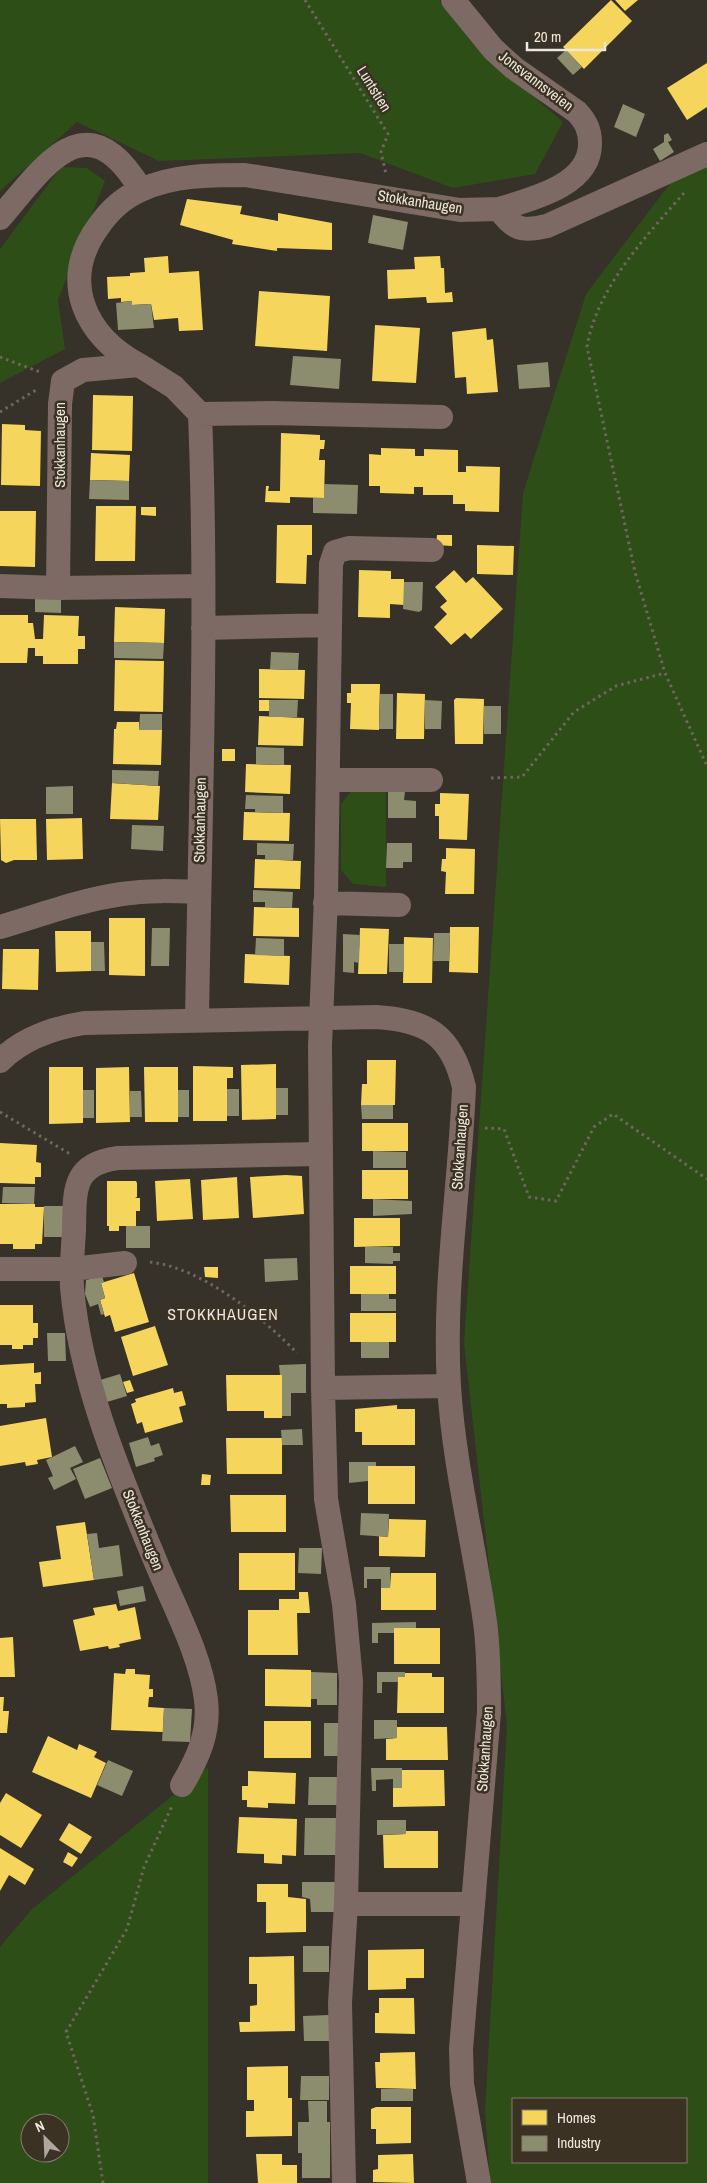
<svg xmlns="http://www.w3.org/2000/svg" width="707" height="2183" font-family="'Archivo Narrow',sans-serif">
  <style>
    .green { fill: #2e4e18; fill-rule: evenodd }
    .homes { fill: #f6d55c }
    .industry { fill: #8c8c6e }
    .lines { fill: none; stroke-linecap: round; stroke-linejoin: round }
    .path { stroke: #71655f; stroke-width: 3; stroke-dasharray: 2.5 4; stroke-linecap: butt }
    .minor { stroke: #7d6a64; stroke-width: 24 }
    .labels { text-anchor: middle; stroke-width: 5; stroke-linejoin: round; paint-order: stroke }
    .street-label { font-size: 15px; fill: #eee7de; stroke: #3c3223 }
    .neighbourhood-label { font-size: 16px; letter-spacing: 1px; fill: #eee7de; stroke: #3c3223 }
  </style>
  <rect width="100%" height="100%" fill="#363129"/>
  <path class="green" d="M0,0H439L474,45L563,122L535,174L453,188L360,153L159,161L77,122L0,191Z
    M707,160V2183H490L485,2111L507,1726L464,1343L523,493L586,294L678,173ZM513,2099H686V2162H513Z
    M61,167L87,168L105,181L58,300L65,349L0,383V249Z
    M351,791L386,792V887L353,884L341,870V804Z
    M208,1767V2183H0V1947L31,1910ZM30,2123H60V2153H30Z"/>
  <path class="homes" d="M611,0L632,21L584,69L563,47Z
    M615,0H638L625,11Z
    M707,63V107L687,120L667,88Z
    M187,199L242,206L240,214L278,221V213L332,223V250L277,248V251L232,244L233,240L180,225Z
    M168,256L169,273L199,271L203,330L179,331L178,318L154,320L151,304L132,305V301L121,302V298L108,299L107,277L130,276V273L145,272L144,258Z
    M440,256L441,268H444L445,293L452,292L453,302L427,303L426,297L388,299L387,270L415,269L414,257Z
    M259,291L330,296L327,351L255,346Z
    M375,325L420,328L416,383L372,381Z
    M486,328L487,340L493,339L498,392L467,394L466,377L455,378L452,332Z
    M93,395L133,396L132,451L92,450Z
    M2,424L25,425V430L41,431L40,486L1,485Z
    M281,433L320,435V440H325L324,449H320L319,460H325L324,498L290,497V503L265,502L266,486H269L268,491H280Z
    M381,448L415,449V456H424V449L458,450V472H466V466L500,467L499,512L465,511V504H453V495H423V487H414V494L380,493V486H369V454L381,455Z
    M91,453L130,455L129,481L90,480Z
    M96,506H136L135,561H95Z
    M141,507H156V516L141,515Z
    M0,511H36L35,567L0,566Z
    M277,525H312V555H307L306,584L276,583Z
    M437,535H452V546L436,545Z
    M477,545L514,546L513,575L477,574Z
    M359,570L391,571V579H404V605L390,604V618L358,617Z
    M454,570L466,583L473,577L503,609L471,639L465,633L451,645L434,627L447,614L440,607L447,601L435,587Z
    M115,607L165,609L164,643L114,642Z
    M0,615H28V623H33L35,639H43L44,615L79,616L78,636H85V649H78V664H43V656H35V648H28L27,663H0Z
    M115,660L164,661L163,712L114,711Z
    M259,669L305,670L304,699L259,698Z
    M351,684H380L379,730L350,729L351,703H347V693H351Z
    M397,693L425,694L424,739H396Z
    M456,698L484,699L483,744H455L454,700Z
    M259,700H269V711H259Z
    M259,716L304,718L303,746L258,745Z
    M117,722H139V730H162L161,765L113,764L114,729H116Z
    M222,749H235V761H222Z
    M246,764L291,765L290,794L245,792Z
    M112,783L160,786L158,820L110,819Z
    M440,793L469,794L467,840L439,839V816H435V804H440Z
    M244,812L290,813L289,841L243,840Z
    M82,818L83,859L47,860L46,819Z
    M0,819H36L37,860H14L6,863L1,860Z
    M446,848L475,849L474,894H445L446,872L441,871L442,859H446Z
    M255,859L301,861L300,889L254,888Z
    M254,907L299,908V937L253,936Z
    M109,918H145V976L109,975Z
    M450,927H479L478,973L449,972Z
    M360,928L389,929L387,974H358Z
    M55,931H91V971L56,972Z
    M404,937L433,938L432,983H403Z
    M3,949H39L38,990L2,989Z
    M245,954L290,956L289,985L244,983Z
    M367,1060H396L395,1105H361L362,1084H367Z
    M276,1064V1119L242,1120L241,1065Z
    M193,1066L233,1067V1078H227V1121H193Z
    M49,1067H83V1123L49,1124Z
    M129,1067L130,1122L96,1123V1068Z
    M144,1067H178V1122H145Z
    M362,1123H408V1151H362Z
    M0,1143L37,1145L36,1162L41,1163V1177H35V1184L0,1183Z
    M362,1170H408V1199H362Z
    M286,1175L302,1176L304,1214L253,1218L250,1177Z
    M237,1177L239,1218L203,1220L201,1180Z
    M190,1179L193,1219L157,1221L155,1181Z
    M107,1181H136L137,1183V1197L135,1198H140V1211H136V1226H119V1231H109V1226H107Z
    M0,1204H35V1207H44L42,1244H35V1249H13V1244H0Z
    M354,1218H400V1246L354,1247Z
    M350,1266H396V1294H350Z
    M204,1267H218V1278L205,1277Z
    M134,1273L149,1322L115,1332L110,1315L105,1317L100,1300L105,1298L101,1283Z
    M0,1305H33V1323H38V1338H33V1345H23V1349H12V1345H0Z
    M350,1313H396V1342H350Z
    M155,1326L168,1365L133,1376L121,1337Z
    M34,1363V1373L41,1372V1384H35L36,1402L25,1403V1407L7,1408V1404H0V1365Z
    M226,1375H282V1418H264V1411H227Z
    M130,1380L134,1391L127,1393L123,1382Z
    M173,1388L174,1393L182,1391L186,1405L179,1407L183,1422L145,1433L142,1422L137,1424L131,1404L136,1402L135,1399Z
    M397,1405V1409H415V1445H362V1432H355V1409Z
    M46,1418L52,1457L37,1460L38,1464L26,1466L25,1462L0,1466V1426Z
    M226,1438H282V1474H227Z
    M368,1466H415V1504H368Z
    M202,1474L211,1475L210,1485H201Z
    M230,1495H286V1532H231Z
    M389,1519L426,1520L425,1557L379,1556V1536L388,1537Z
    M85,1522L94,1580L43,1587L39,1562L61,1559L56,1526Z
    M239,1553H295V1590H239Z
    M391,1573H436V1610H381V1588H390Z
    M299,1592H308L310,1613H297L298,1655H248V1610H279V1599H299Z
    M116,1604L118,1611L135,1607L141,1639L119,1644L120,1647L109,1649L108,1646L80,1651L73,1620L95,1615L93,1608Z
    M394,1628H440V1664H394Z
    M13,1637L15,1677H0V1638Z
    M126,1669H135V1674L150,1675L149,1689H153V1697H149L148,1707L164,1708L163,1732L111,1730L114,1673L125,1674Z
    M265,1669L311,1670V1707L265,1706Z
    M405,1673H432V1677H444V1713H397L398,1677H405Z
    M0,1697H4L3,1711H9L7,1733H0Z
    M264,1721H311V1758H264Z
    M397,1727H447L448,1760H386V1739L397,1738Z
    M48,1736L77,1750L79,1744L97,1752L94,1757L106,1763L91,1798L32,1772Z
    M402,1770H444L445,1806L393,1807V1788H402Z
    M248,1771L296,1773L295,1804L268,1803V1808L247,1807V1800H242V1786H248Z
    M6,1793L42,1815L21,1848L0,1835V1803Z
    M239,1817L297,1819L296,1856L282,1855V1864L264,1863V1854L237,1853Z
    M69,1823L92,1837L81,1854L59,1840Z
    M406,1831H438V1868H384L383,1835L406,1834Z
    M0,1848L34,1869L25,1885L9,1875L0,1891Z
    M68,1852L78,1858L72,1867L63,1862Z
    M257,1884H288V1897L306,1899V1932L266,1933V1902H257Z
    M424,1949V1978H406V1989L368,1990V1950Z
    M294,1956L295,2031L240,2032L239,2022H250V2006L257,2005V1984H249V1957Z
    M379,1998H414L415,2034L375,2033V2013H379Z
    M415,2052L416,2089L376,2088L375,2062H380V2053Z
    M288,2066V2098H292V2136L246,2137V2111H254V2100H247V2067Z
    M376,2107H411V2143L376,2144V2129H371V2109Z
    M256,2154H282V2165H297V2183H258Z
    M413,2154L414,2183L373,2182V2170L378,2169V2155Z"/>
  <path class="industry" d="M566,50L582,67L573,75L557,58Z
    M623,104L645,114L636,137L614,127Z
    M668,133L672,140L668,142L674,152L660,161L653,149L664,142V135Z
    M373,215L408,222L403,250L368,243Z
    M132,301V305L151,304L154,328L118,330L116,303Z
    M293,356L341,359L339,389L290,385Z
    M548,362L550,387L519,389L517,365Z
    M90,480L129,481V500L89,499Z
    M324,484L358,485L357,514L313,513V498H324Z
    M404,582H423L422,610L419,612L403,609Z
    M35,597L61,598V613L35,612Z
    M114,642L164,643L163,659L114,658Z
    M271,652L299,653L298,670L270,669Z
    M380,694H393V729H379Z
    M269,700H298L297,717H269Z
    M425,700L442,701L441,729H425Z
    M484,706H501V734H484Z
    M140,714H162V730H139Z
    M256,747L284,748V765L256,764Z
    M112,770L159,771L158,786L112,783Z
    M73,786V814H46V787Z
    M388,792H405L404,800L416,801V818H388Z
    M246,795L283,796V813L255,812V809H245Z
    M132,825L164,826L163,851L131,849Z
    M257,843L294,844L293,860H265V855H257Z
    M387,843H412V862H403V868H386Z
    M253,890L293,892L292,908L265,907V902H253Z
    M152,928H170L169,966H151Z
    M434,933H450L449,961H433Z
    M343,934L360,935L359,963L354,962V973L343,972Z
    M256,938L284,939V956L255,955Z
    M91,942H104L105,971H91Z
    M389,944H404V972H389Z
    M276,1088H288V1115H276Z
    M227,1089H239V1116H227Z
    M83,1090H94V1118H83Z
    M178,1090H189V1117H178Z
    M130,1091H141L142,1117H130Z
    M361,1105H393V1119H362Z
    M373,1151L406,1152V1168H373Z
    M3,1187H35L34,1204L2,1203Z
    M373,1199L412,1201V1214L373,1216Z
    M44,1206H64V1237H44Z
    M126,1226H150V1248H126Z
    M365,1247H393V1253H400V1261H393V1264L365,1263Z
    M297,1258L298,1280L265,1282L264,1259Z
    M102,1276L104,1282L101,1283L105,1298L100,1300L104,1314L101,1315L98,1304L90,1307L85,1294L86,1280Z
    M361,1294H389V1299H396V1311H361Z
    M47,1333H65L66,1361H48Z
    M361,1342H389V1358H361Z
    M306,1364V1393H291V1416H282V1375H280L279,1365Z
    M120,1374L127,1396L107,1402L100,1380Z
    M302,1429L303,1445H282L281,1430Z
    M148,1437L151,1446L159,1443L163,1455L154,1458L155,1461L136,1467L129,1443Z
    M75,1446L83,1462L70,1468L76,1479L54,1490L48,1478L53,1476L46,1460Z
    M100,1458L112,1488L85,1499L73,1469Z
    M349,1462H376V1466H368V1481L349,1483Z
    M361,1513L389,1514L388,1537L360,1535Z
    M97,1533L99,1548L119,1545L123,1576L94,1580L87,1534Z
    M299,1548H322L321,1574L298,1573Z
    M364,1567H390V1588H381V1579H367V1588H364Z
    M143,1586L146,1601L120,1606L117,1591Z
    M416,1622V1628H394V1633H378V1643H372V1623Z
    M311,1672L337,1673V1705H317V1699H311Z
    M377,1672H405V1677H398V1682H382V1693H377Z
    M164,1708L192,1709L190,1742L162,1741Z
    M374,1720H397V1738L374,1739Z
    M324,1723H338V1756H324Z
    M108,1760L133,1771L122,1796L97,1785Z
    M371,1768H402V1788H393V1779L376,1780V1791H372Z
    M309,1777H337V1805H308Z
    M305,1818H336V1855H304Z
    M377,1820H406V1834L377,1835Z
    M302,1882H336V1912H311L310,1899L302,1897Z
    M303,1946H329V1972H303Z
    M329,2015L330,2041H304L303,2016Z
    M301,2076H329V2100H300Z
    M381,2089H413V2101H381Z
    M308,2101H327V2122H330V2178H302V2153H298V2122H309Z"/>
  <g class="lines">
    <path class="path" d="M305,0L388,134L381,152L386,174
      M684,193C646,236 596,289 587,347L635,572L665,673L707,766
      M0,357L40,372
      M0,412L36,390
      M491,778L522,777L574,712L616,686L665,673
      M0,1112L70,1154
      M485,1128L504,1129L529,1197L556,1201L594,1127L613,1114L707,1179
      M150,1262C202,1268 261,1316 297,1353
      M103,2183L93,2115L66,2032L127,1929L144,1867L172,1806"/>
    <path class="minor" d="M453,0L493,49L514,68L577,112C586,122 590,130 590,143C591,185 532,199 499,209
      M0,218C45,165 87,99 141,190
      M139,365C85,336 59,281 98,227C109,211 122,198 141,190C173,175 211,175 245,175L460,210L499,209C514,230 522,232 547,226L707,154
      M200,414L174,387L139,365L83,370L63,381L60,404L58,588L203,586
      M0,586L58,588
      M330,625L326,897L320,1046L323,1388L449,1386
      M203,628L330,625L331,564L335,552L349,548L432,550
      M328,780H431
      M325,903L399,905
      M0,927C41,915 80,900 122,894C148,890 173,891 199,892
      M197,1020C200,818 208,616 200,414L271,413L441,417
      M0,1061C23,1038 53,1028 84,1023L376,1017C428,1020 452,1036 464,1087C460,1187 443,1286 449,1386C454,1466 474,1543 485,1622C489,1652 489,1682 489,1712L461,2049L462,2084L479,2183
      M0,1269H72L125,1263
      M323,1388L326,1499L344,1604L351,1681L346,1904H472
      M182,1785C198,1758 210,1732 206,1700C201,1656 174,1606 157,1565C121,1478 80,1382 72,1287C71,1268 73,1249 74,1230C75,1192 71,1164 118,1158L321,1154
      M344,2183L340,2003L346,1904"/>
  </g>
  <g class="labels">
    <g class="street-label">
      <text transform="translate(536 81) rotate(37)" y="5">Jonsvannsveien</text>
      <text transform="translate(374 89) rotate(58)" y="5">Luntstien</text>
      <text transform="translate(420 202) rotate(9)" y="5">Stokkanhaugen</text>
      <text transform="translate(60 445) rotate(-90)" y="5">Stokkanhaugen</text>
      <text transform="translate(200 820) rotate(-89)" y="5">Stokkanhaugen</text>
      <text transform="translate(460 1147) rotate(-86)" y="5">Stokkanhaugen</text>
      <text transform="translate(143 1530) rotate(68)" y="5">Stokkanhaugen</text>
      <text transform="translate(485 1749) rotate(-86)" y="5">Stokkanhaugen</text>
    </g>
    <g class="neighbourhood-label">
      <text x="223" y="1320">STOKKHAUGEN</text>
    </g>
  </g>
  <rect x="512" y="2098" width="175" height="65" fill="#3c3223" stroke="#837a6e"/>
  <rect x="522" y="2110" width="25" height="15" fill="#f6d55c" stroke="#837a6e"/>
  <text x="557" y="2123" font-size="15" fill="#eee7de">Homes</text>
  <rect x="522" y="2136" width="25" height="15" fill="#8c8c6e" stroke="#837a6e"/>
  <text x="557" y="2148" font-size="15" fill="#eee7de">Industry</text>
  <g transform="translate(45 2138) rotate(336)"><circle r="24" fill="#3c3223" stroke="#837a6e"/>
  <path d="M0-4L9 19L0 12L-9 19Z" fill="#aea79f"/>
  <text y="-8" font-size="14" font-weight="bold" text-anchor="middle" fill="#eee7de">N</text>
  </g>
  <path d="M527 42v8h78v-8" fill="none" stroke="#eee7de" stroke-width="2.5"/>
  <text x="534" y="42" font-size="15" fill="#eee7de" stroke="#3c3223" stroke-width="4" paint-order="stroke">20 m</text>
</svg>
